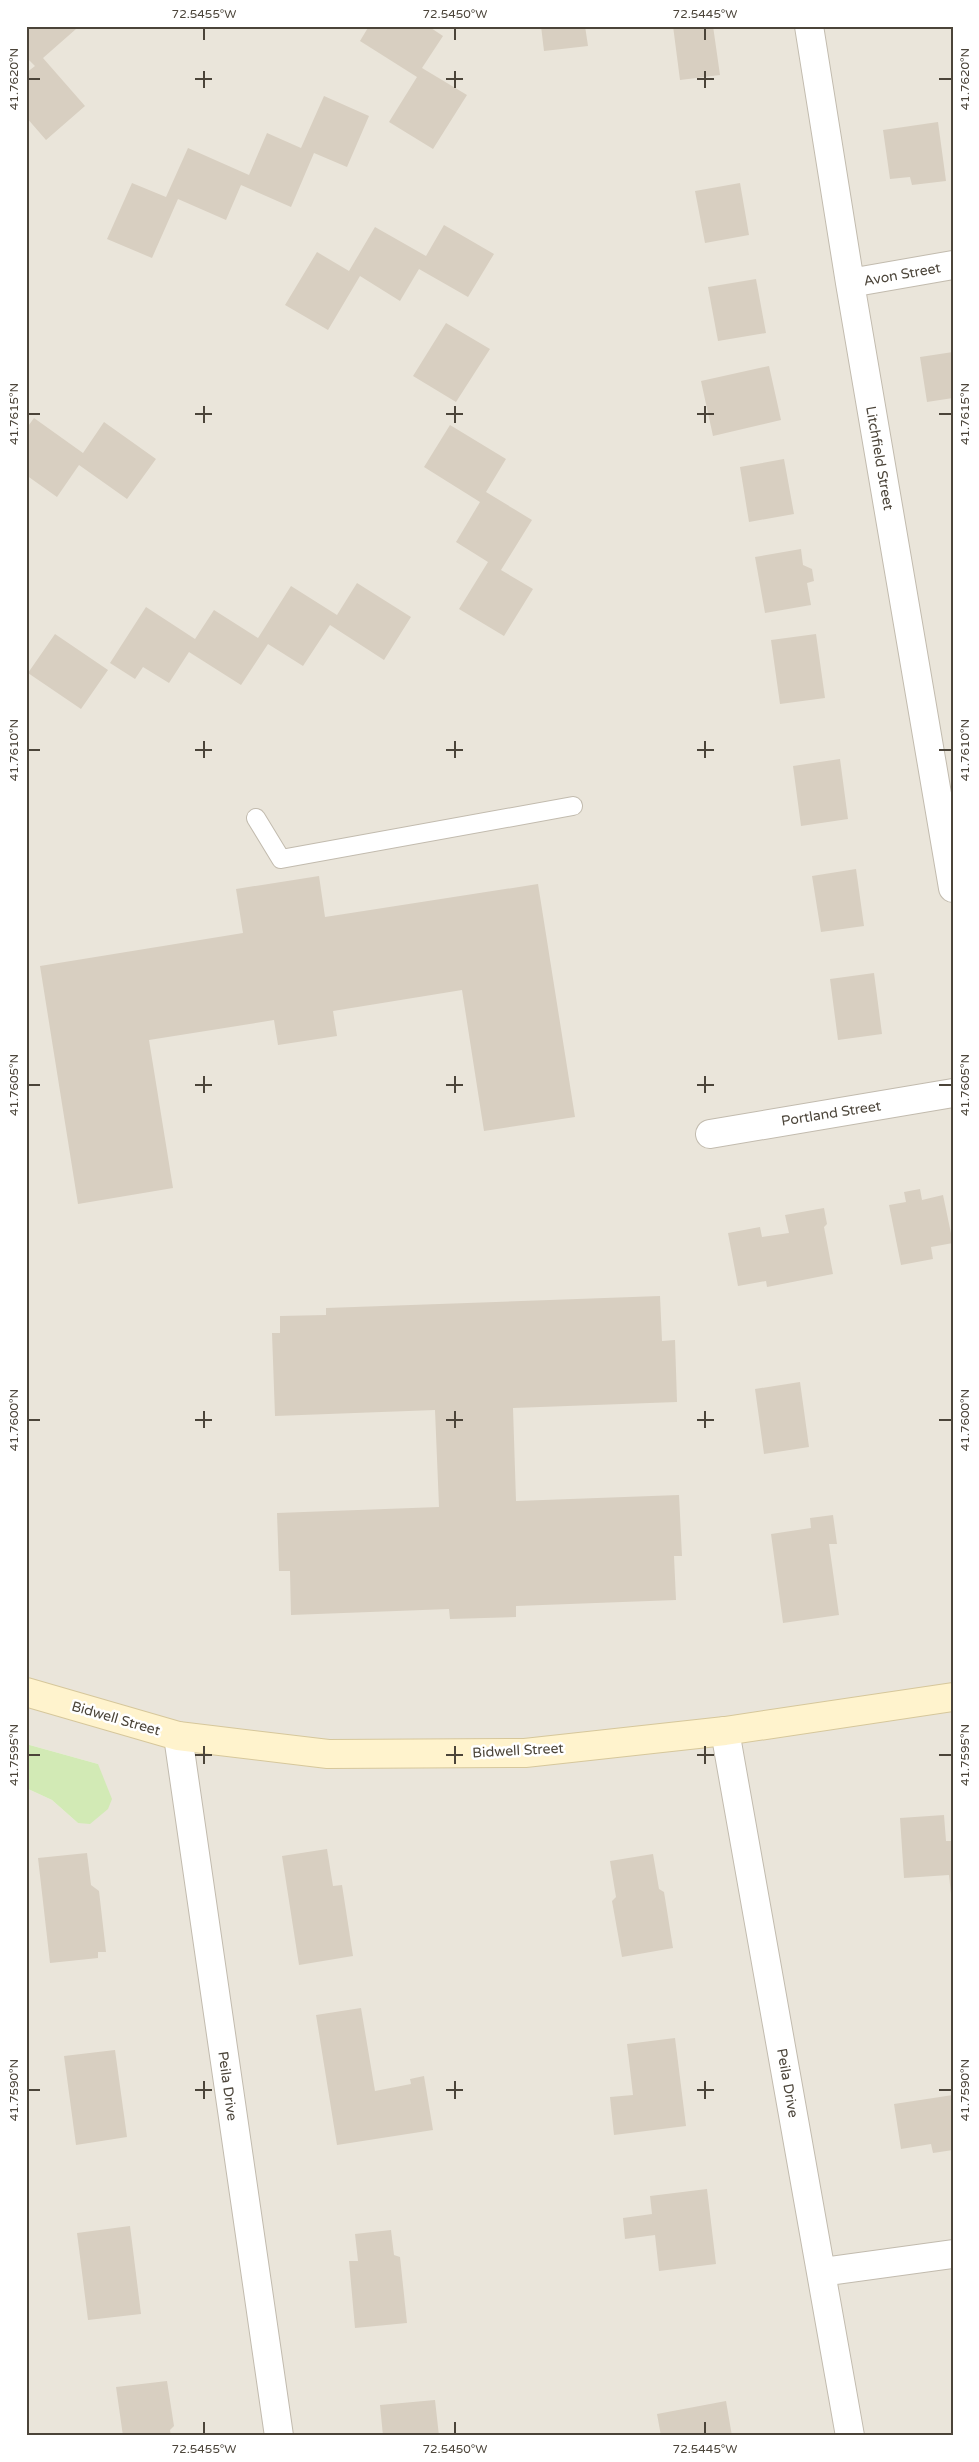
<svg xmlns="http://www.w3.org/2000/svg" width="979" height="2462" font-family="'Varela Round',sans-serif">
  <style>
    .residential { fill: #eae5da }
    .green { fill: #d2eab5 }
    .building { fill: #d8cfc1 }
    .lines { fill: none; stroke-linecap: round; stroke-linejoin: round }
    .lane-casing { stroke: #c2bbae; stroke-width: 20 }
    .street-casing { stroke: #c2bbae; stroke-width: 30 }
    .secondary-casing { stroke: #d6c79b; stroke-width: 30 }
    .lane { stroke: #fff; stroke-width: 18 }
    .street { stroke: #fff; stroke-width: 28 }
    .secondary { stroke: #fff3cd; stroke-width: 28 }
    .ticks { fill: none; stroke: #4b4439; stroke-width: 2 }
    .labels { text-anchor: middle; stroke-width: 5; stroke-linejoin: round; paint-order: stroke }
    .street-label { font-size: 14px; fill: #4b4439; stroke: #fff }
    .neatline { fill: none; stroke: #4b4439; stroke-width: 2 }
    .ticks-label { font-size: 12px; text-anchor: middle; fill: #4b4439 }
  </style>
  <rect width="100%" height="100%" fill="#f6f3ec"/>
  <path class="residential" d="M26,26H953V2436H26V1788L52,1800L78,1823L98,1764L26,1744Z"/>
  <path class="green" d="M26,1744L98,1764L112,1799L108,1809L90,1824L78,1823L52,1800L26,1788Z"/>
  <path class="building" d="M26,26H74L76,29L43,58L85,106L46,140L26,117V73L35,66L26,57Z
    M369,26H428L443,36L422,68L467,95L433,149L389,122L417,77L360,41Z
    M541,26H585L588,46L544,51Z
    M673,26H713L720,75L680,80Z
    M324,96L369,116L347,167L314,153L291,207L241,185L226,220L178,199L152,258L107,239L132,183L166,197L188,148L249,175L267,133L301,148Z
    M938,122L946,181L912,185L910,177L890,179L883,130Z
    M740,183L749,235L705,243L695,191Z
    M444,225L494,254L468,297L419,269L400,301L360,276L328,330L285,305L317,252L349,271L375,227L426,256Z
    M756,279L766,333L718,341L708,287Z
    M446,323L490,349L456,402L413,376Z
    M953,352V398L927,402L920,357Z
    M769,366L781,420L713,436L701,381Z
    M34,418L83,453L104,422L156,459L127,499L79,465L57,497L26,475V429Z
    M450,425L506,459L486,492L532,520L501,570L533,589L504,636L459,609L488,562L456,542L480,502L424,467Z
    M784,459L794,514L749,522L740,467Z
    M801,549L803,565L812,569L814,581L807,583L811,605L765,613L755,557Z
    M357,583L411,617L384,660L330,625L303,666L268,644L241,685L189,652L169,683L143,667L135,679L110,663L146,607L195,639L214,610L258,638L291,586L337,615Z
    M55,634L108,670L81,709L28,673Z
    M816,634L825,698L780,704L771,640Z
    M840,759L848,819L801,826L793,766Z
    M856,869L864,926L821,932L812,876Z
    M319,876L325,917L538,884L575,1117L484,1131L462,990L333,1011L337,1036L278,1045L274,1020L149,1040L173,1188L78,1204L40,966L243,933L236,889Z
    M874,973L882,1034L838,1040L830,979Z
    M920,1189L922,1200L943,1195L953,1243L931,1247L933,1259L901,1265L889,1205L906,1202L904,1192Z
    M824,1208L827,1224L824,1227L833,1274L767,1287L766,1281L738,1286L728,1233L760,1227L762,1237L789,1233L785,1215Z
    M660,1296L662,1341L675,1340L677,1402L513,1408L516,1501L679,1495L682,1556H674L676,1600L516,1606V1617L450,1619L449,1609L291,1615L290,1571H279L277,1513L439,1507L435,1410L275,1416L272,1333H280V1316L326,1315V1308Z
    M800,1382L809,1447L764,1454L755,1389Z
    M833,1515L837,1544H829L839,1615L783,1623L771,1534L811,1528L810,1518Z
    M944,1815L946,1841H953V1913L949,1875L904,1878L900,1818Z
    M327,1849L333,1886L342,1885L353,1956L299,1965L282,1856Z
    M87,1853L91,1885L99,1891L106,1952H98V1958L50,1963L38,1858Z
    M653,1854L659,1889L664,1892L673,1948L622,1957L612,1901L616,1897L610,1861Z
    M361,2008L375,2091L411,2084L410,2079L424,2076L433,2130L337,2145L316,2015Z
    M675,2038L686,2126L614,2135L610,2097L633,2095L627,2044Z
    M115,2050L127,2137L76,2145L64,2056Z
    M953,2095V2150L933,2153L931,2144L901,2149L894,2104Z
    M707,2189L716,2264L659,2271L655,2235L625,2239L623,2218L652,2214L650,2196Z
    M130,2226L141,2314L88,2320L77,2233Z
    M391,2230L394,2255L400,2257L407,2323L355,2328L349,2261H358L355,2234Z
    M167,2381L174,2426L170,2430L171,2436H123L116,2387Z
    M435,2400L439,2436H383L380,2405Z
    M726,2401L732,2436H661L657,2414Z"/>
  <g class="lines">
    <g class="lane-casing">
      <path id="lane" d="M256,818L281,859L573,806"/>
    </g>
    <g class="street-casing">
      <path id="street" d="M809,26L850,283L953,888
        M850,283L953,265
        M710,1134L953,1093
        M725,1731L850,2436
        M178,1736L279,2436
        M822,2272L953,2254"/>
    </g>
    <g class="secondary-casing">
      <path id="secondary" d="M26,1692L178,1736L328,1754L525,1753L725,1731L953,1697"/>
    </g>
    <use href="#lane" class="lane"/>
    <use href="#street" class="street"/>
    <use href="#secondary" class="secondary"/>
  </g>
  <path class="ticks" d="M204,28V40M455,28V40M705,28V40M204,71V88M455,71V88M705,71V88M28,79H40M195,79H212M446,79H463M697,79H714M939,79H952M204,406V423M455,406V423M705,406V423M28,414H40M195,414H212M446,414H463M697,414H714M939,414H952M204,741V758M455,741V758M705,741V758M28,750H40M195,750H212M446,750H463M697,750H714M939,750H952M204,1076V1093M455,1076V1093M705,1076V1093M28,1085H40M195,1085H212M446,1085H463M697,1085H714M939,1085H952M204,1411V1428M455,1411V1428M705,1411V1428M28,1420H40M195,1420H212M446,1420H463M697,1420H714M939,1420H952M204,1746V1764M455,1746V1764M705,1746V1764M28,1755H40M195,1755H212M446,1755H463M697,1755H714M939,1755H952M204,2081V2099M455,2081V2099M705,2081V2099M28,2090H40M195,2090H212M446,2090H463M697,2090H714M939,2090H952M204,2422V2434M455,2422V2434M705,2422V2434"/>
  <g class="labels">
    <g class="street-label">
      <text transform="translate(902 274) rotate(-10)" y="5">Avon Street</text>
      <text transform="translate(880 458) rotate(80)" y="5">Litchfield Street</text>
      <text transform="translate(831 1113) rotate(-9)" y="5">Portland Street</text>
      <text transform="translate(116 1718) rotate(16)" y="5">Bidwell Street</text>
      <text transform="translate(518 1750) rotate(-3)" y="5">Bidwell Street</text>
      <text transform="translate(788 2083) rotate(80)" y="5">Peila Drive</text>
      <text transform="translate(228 2086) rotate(82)" y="5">Peila Drive</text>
    </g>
  </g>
  <rect width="979" height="2462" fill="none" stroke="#ffffff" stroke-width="55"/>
  <rect x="28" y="28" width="924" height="2406" class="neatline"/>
  <g class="ticks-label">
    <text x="204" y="18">72.5455°W</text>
    <text x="455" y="18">72.5450°W</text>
    <text x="705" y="18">72.5445°W</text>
    <text transform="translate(14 79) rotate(-90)" y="4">41.7620°N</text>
    <text transform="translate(965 79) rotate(-90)" y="4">41.7620°N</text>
    <text transform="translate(14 414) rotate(-90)" y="4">41.7615°N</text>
    <text transform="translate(965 414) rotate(-90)" y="4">41.7615°N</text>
    <text transform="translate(14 750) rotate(-90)" y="4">41.7610°N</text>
    <text transform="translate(965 750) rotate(-90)" y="4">41.7610°N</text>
    <text transform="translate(14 1085) rotate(-90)" y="4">41.7605°N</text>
    <text transform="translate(965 1085) rotate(-90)" y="4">41.7605°N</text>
    <text transform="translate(14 1420) rotate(-90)" y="4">41.7600°N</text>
    <text transform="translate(965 1420) rotate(-90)" y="4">41.7600°N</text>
    <text transform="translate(14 1755) rotate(-90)" y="4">41.7595°N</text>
    <text transform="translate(965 1755) rotate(-90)" y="4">41.7595°N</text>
    <text transform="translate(14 2090) rotate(-90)" y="4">41.7590°N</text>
    <text transform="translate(965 2090) rotate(-90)" y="4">41.7590°N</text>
    <text x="204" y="2453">72.5455°W</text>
    <text x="455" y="2453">72.5450°W</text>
    <text x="705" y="2453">72.5445°W</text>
  </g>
</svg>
